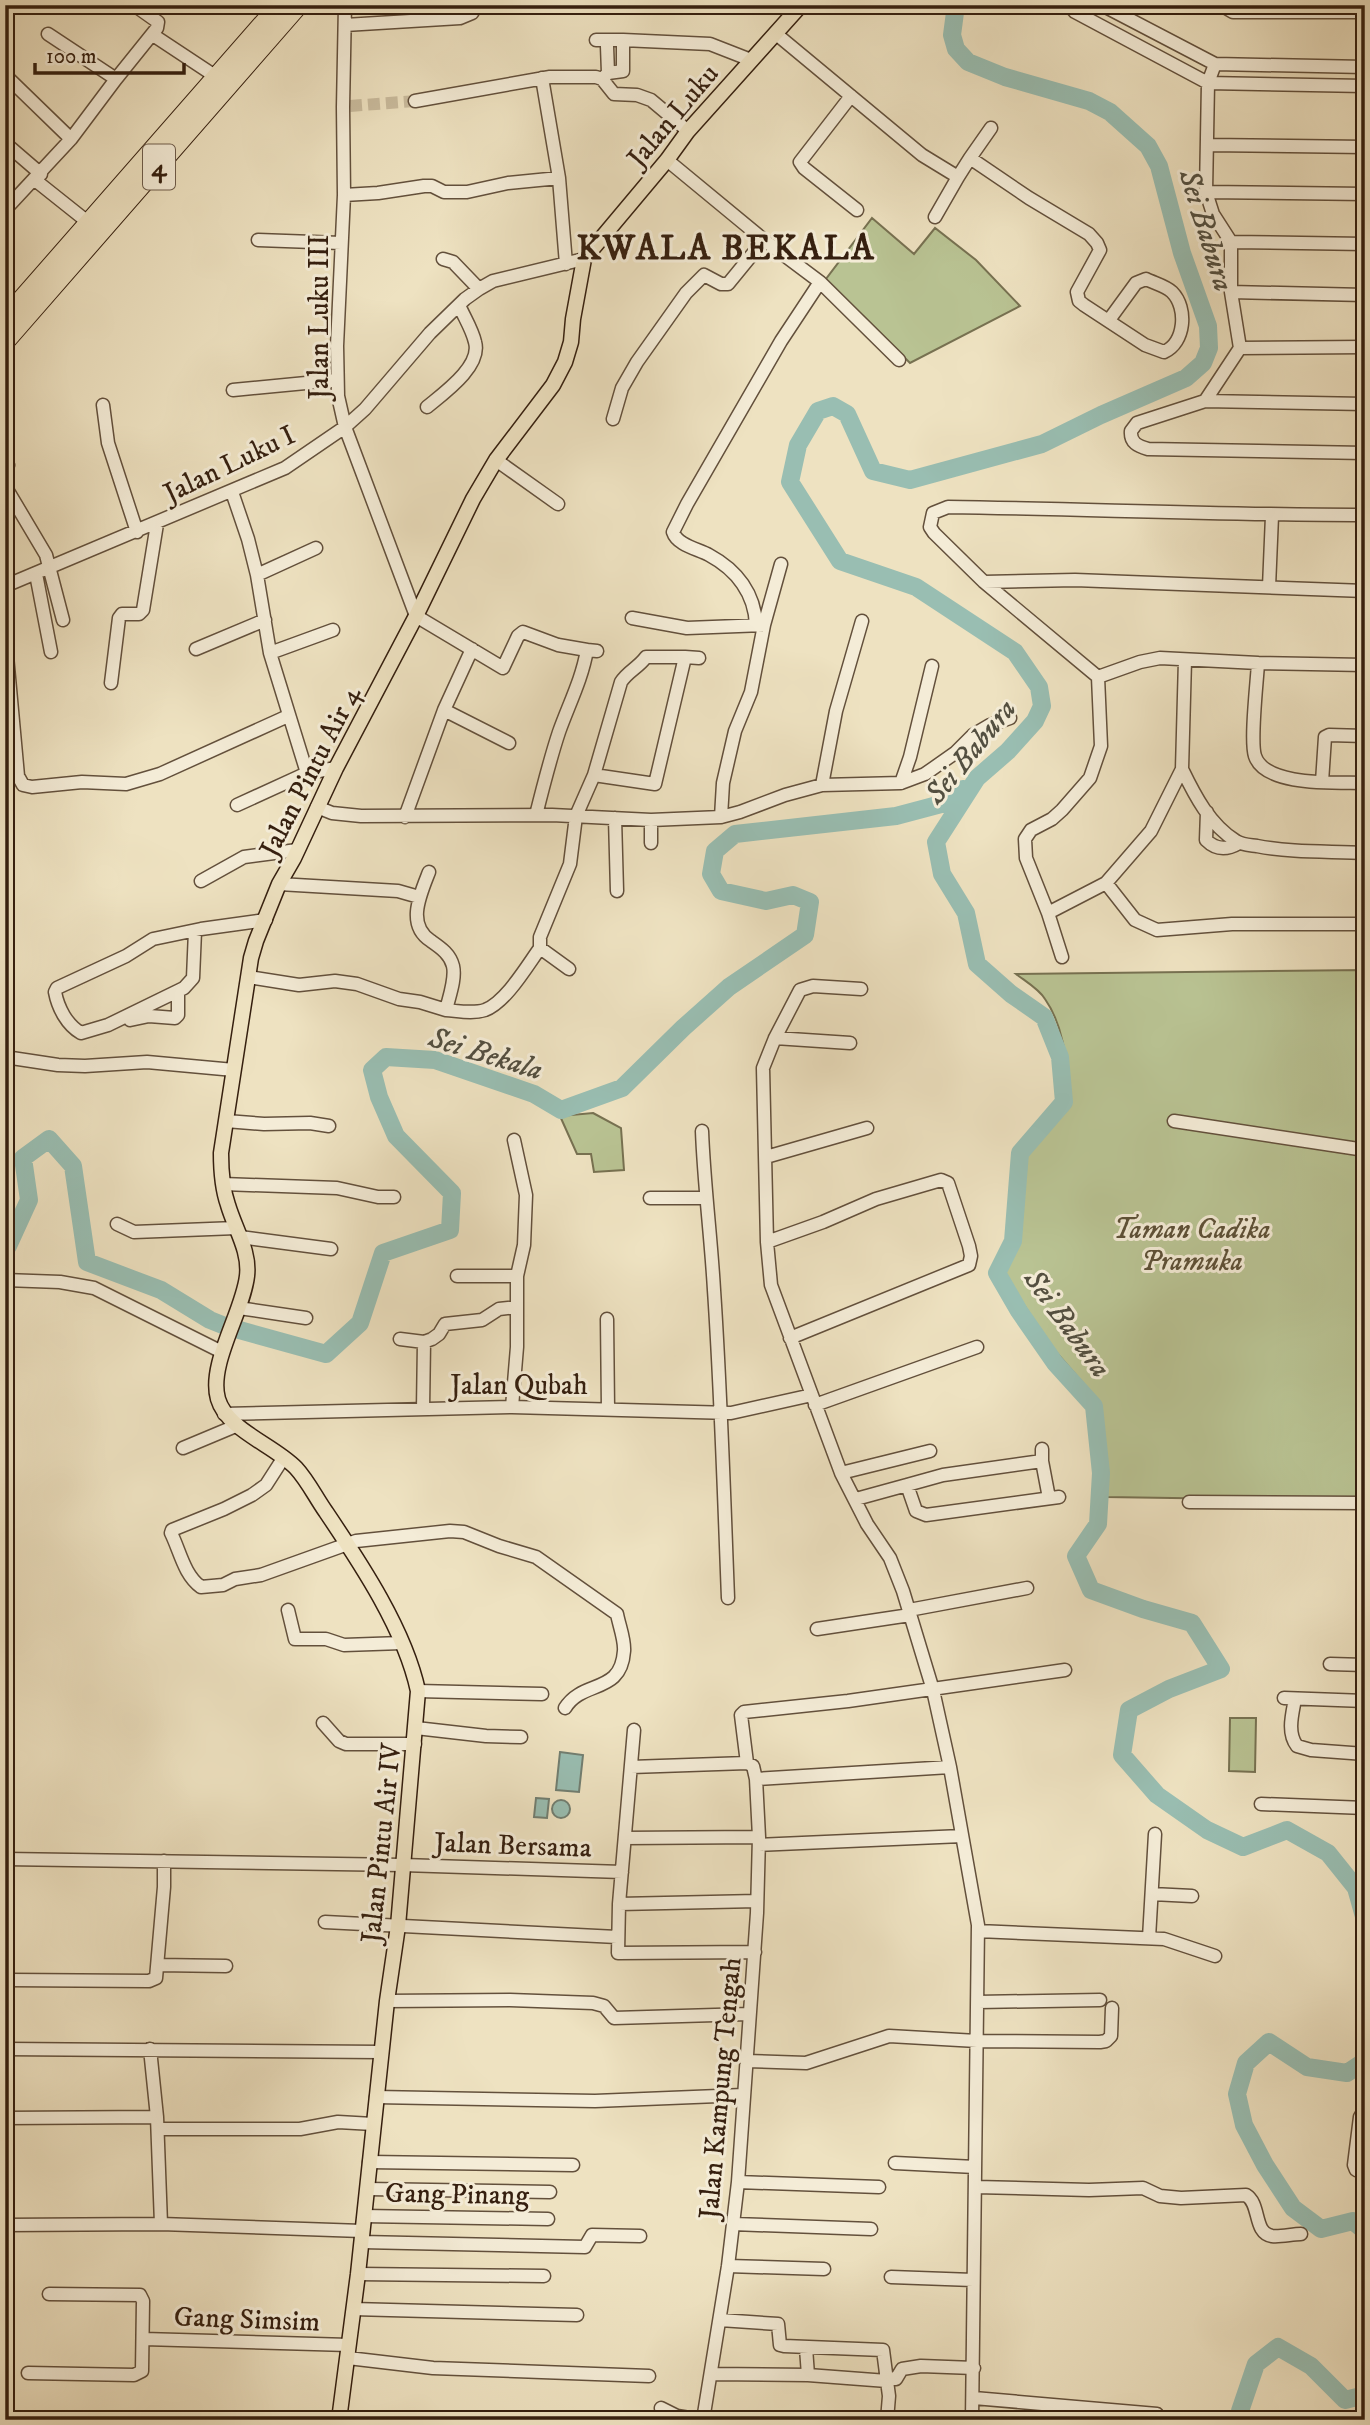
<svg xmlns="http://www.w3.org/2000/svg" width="1370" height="2425" font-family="'IM FELL DW Pica',serif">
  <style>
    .green { fill: #b9c393; stroke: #777151; stroke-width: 2 }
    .water { fill: #99beb2; stroke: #717e71; stroke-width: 2 }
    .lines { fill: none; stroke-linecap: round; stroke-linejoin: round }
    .river { stroke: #99beb2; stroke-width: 18 }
    .minor-tunnel { stroke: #c9bb9d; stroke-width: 12; stroke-dasharray: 12 6; stroke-linecap: butt }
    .minor-casing { stroke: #63503c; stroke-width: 15 }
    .major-casing { stroke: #351f0f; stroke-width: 17 }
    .highway-casing { stroke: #351f0f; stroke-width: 20 }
    .minor { stroke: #f4ecd7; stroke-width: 12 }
    .major { stroke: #eee2c1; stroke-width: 14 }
    .highway { stroke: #eee2c1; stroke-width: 18 }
    .labels { text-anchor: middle; stroke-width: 6; stroke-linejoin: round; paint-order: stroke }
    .shield { fill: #f4ecd7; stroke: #6e5c4b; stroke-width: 2 }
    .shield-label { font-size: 26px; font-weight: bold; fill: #351f0f }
    .street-label { font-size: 28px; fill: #351f0f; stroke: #f4ecd7 }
    .park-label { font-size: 28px; font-style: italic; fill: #5d5037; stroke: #f4ecd7 }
    .water-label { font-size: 30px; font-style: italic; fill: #534f40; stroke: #f4ecd7 }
    .district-label { font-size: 35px; font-weight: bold; letter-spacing: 2px; fill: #351f0f; stroke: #f4ecd7 }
  </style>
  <rect width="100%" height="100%" fill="#eee2c1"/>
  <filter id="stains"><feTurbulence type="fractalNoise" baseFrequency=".00286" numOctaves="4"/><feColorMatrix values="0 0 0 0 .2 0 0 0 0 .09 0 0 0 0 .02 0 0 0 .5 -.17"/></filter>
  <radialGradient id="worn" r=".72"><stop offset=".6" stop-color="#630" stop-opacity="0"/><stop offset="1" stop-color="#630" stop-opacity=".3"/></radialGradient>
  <path class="green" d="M872,218L914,254L935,228L976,260L1020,306L910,363L826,279Z
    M1365,970V1501L1106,1497L1100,1403L1050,1345L1003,1273L1020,1240L1026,1154L1071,1105C1067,1070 1066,1029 1045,999C1039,989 1025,981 1016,974Z
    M593,1113L621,1128L624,1170L594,1172L591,1154H577L560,1116Z
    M1230,1718H1256L1255,1772L1229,1771Z"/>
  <path class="water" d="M560,1752L583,1755L579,1792L556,1790Z
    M536,1798L549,1799L547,1818L534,1817Z
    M552 1809a9 9 0 1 1 18 0a9 9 0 1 1-18 0Z"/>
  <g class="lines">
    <path class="river" d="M956,5L952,35L956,49L968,62L1005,77L1089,101L1110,112L1148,146L1159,166L1182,253L1208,326L1209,348L1203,363L1186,378L1101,415L1042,444L910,480L873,471L847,414L833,406L818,411L798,445L790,482L840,561L916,587L1015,652L1039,687L1042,706L1035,721L1008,751L977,778L936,842L942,874L966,913L977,964L1011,994L1044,1017L1060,1057L1064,1102L1020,1153L1013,1241L997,1273L1019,1311L1055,1363L1094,1406L1101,1473L1098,1524L1076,1556L1091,1590L1143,1609L1192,1623L1221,1669L1169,1689L1129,1710L1122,1755L1157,1795L1207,1830L1243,1847L1287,1830L1328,1853L1356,1888L1365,1920
      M5,1246H8L29,1200L23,1158L49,1139L73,1166L87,1262L161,1290L210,1320L225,1326L326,1354L360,1323L383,1253L450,1230L452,1193L396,1136L379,1097L372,1070L386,1057L435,1060L534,1094L561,1110L622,1088L683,1028L729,987L805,935L810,902L793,895L766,901L721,891L711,874L715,851L735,834L896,816L945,803L963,789
      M1365,2061L1347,2073L1307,2067L1269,2042L1246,2063L1237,2094L1244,2125L1265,2165L1293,2208L1321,2229L1353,2221L1365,2231
      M1240,2420V2411L1256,2364L1278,2347L1311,2366L1345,2400L1365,2395"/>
    <path class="minor-tunnel" d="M350,106L415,101"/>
    <g class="minor-casing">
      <path id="minor" d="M345,5L343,107L344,195L337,346L338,396L345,427L416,616L503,668L518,636L523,632L558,645L587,650
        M1069,5L1075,12L1208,83L1365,86
        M1102,5L1215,64L1365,67
        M1221,5L1233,12H1365
        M345,25L460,18L472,13L477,5
        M775,33L922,155L958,177L970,158L1029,198L1089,234L1097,243L1100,250L1077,292L1079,301L1084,305L1145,345L1164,352C1185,343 1188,308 1172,292C1166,286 1154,283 1146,279L1136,283L1109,320
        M48,34L116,79
        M153,35L215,76
        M596,40H623V71L608,73L602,79
        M623,40L710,44L751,60
        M607,46L608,73
        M1215,64L1208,83L1206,192L1213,214L1231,242V292L1240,348L1365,347
        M5,75L71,139
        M542,78L559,178L566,264
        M851,96L800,162L804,168L857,210
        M415,101L550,77H596L602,79L614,94L637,95L651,100L688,131
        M5,143L41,174
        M1208,145L1365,147
        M970,158L991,128
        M667,160L764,240L820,282L899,360
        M35,180L89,223
        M1206,192L1365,194
        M344,195L378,193L424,186H432L444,192H467L508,183L559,178
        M5,210L71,139L116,79L157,28L158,22L134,5
        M935,217L958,177
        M258,240L341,243
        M1231,242L1365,244
        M443,259L453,262L479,289
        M1231,292L1365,295
        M1240,348L1205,401L1137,423L1131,431C1130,443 1138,446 1148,449L1365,453
        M233,390L337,380
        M1205,401L1365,404
        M103,405L108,443L137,532
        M427,407C444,393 482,366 475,342C472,329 464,317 459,305
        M613,419L622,388L637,362L686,293L704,275L721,284H728L764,240
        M5,460L8,465L5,470
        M496,460L558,504
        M5,486L46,555L63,620
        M232,492L248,539L257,575L270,653L307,773L336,768
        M36,574L51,652
        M257,575L316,548
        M984,582L1075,580L1365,591
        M5,586L285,468L345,427L365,409L430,333L465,299L479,289L493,281L584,259
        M1269,587L1272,516
        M632,618L687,628L764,625
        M756,625C755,594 737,570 709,555C698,549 677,545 673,532L687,504L781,341L820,282
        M5,634L18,776L23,785L32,787L82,782L126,784L160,774L288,716
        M196,649L265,620
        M270,653L333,630
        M685,657L699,658
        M1258,663C1257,682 1250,741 1255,756C1265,787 1337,782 1365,783
        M1098,677L1140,662L1160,658L1258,663L1365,665
        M111,683L119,618L122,614H139L143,610L157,524
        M444,710L509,743
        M1182,769C1195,796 1210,825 1236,841C1242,845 1250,845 1257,846C1293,853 1329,851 1365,853
        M1322,782L1325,737L1329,735L1365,736
        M901,783L910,757L932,666
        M822,785L836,711L862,621
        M237,805L307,773
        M317,807L332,813L361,816L552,815L651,820L721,817L740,812L785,795L822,785L901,783L925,774L955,753L973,735L990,725L1010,718
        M1207,812L1206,840C1216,850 1227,850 1239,843
        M536,815C543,787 550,759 559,732C569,704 582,679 587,650L597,651
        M405,817L444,710L472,649
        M721,817L723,783L735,731L751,692L764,625L781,564
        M615,818L617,891
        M651,843V820
        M429,872C420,895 406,925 431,941C441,948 450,954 453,966C456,979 449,997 446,1010C459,1011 473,1014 485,1010C506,1002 527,966 540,948
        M201,881L244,857L297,850
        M1106,883L1135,920L1157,930L1232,924H1365
        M279,884L398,891L419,897
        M1048,913L1106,883L1151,831L1182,769L1185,660
        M195,931L193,978L184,988L108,1025L81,1033C67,1025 58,1008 55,992L57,988L126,956L153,939L201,929L266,920
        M1062,957L1048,913L1026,858L1025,839L1031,830L1052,819L1062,810L1090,778L1101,746L1098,677L984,582L934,533L930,527L933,513L948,507C1087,509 1226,515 1365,515
        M569,969L540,948V937L570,864L576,816L594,775L621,682C628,671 638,668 646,657H685L655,784L594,775
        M249,977L299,985L335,981L357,984L399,999L420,1002L446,1010
        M861,989L813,986L800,990L775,1038L763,1068L767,1242L771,1285L841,1473L867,1524L890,1558L903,1591L933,1690L950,1767L978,1925L972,2420
        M130,1020L149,1016L175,1018L178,1015V992
        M775,1038L850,1043
        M5,1057L58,1065L85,1066L147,1062L234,1070
        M226,1121L264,1124L310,1123L329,1126
        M1174,1121L1365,1150
        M702,1131C704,1184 711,1237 714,1290C721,1393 724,1496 728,1598
        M766,1157L867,1128
        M223,1184L337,1188L378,1197H394
        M650,1198H705
        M117,1224L134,1232L236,1228
        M240,1237L331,1249
        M767,1242L823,1222L876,1199L941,1180L948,1183L969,1246L971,1256L969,1265L790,1338
        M457,1276H517
        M5,1280L60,1282L94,1288L222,1352
        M239,1308L306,1318
        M607,1319L608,1409
        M400,1339L424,1342L432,1339L439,1334L445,1324L482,1320L499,1309L517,1307
        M815,1405L977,1347
        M512,1407L517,1347V1276L524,1245L526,1195L514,1140
        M423,1409L424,1342
        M224,1414L512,1407L731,1413L812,1395
        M183,1448L238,1425
        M284,1457L266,1485L252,1495L224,1509L172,1530L171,1533C180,1551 184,1575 201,1587L223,1585L235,1579L261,1575L356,1541L450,1531L464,1532L499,1546L536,1557L617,1614C619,1625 625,1640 624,1651C621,1695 583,1679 565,1708
        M1042,1461L1049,1498
        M841,1473L930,1451
        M907,1485L943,1475L1042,1461V1449
        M856,1499L907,1485L916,1511L926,1515L1059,1497
        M1189,1502L1365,1503
        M288,1610L295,1639H326L344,1645L402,1643
        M909,1610L1027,1588
        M817,1629L910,1615
        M1330,1664L1365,1665
        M418,1691L542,1694
        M1284,1698L1365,1701
        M1295,1699C1292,1715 1287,1733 1297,1746L1311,1750L1365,1754
        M323,1723L339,1741L346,1744H415
        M416,1728L486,1736L521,1737
        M634,1730L619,1904L618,1953L755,1952
        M747,1763L741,1715L744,1712L848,1701L1065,1670
        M631,1767L747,1763
        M756,1779L950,1767
        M1261,1804L1365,1808
        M625,1838L759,1837
        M759,1845L962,1836
        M5,1859L403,1865L622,1872
        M1152,1894L1192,1896
        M619,1904L757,1901
        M325,1922L617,1937
        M978,1931L1164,1939L1215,1956
        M1149,1938L1155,1834
        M158,1965L226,1966
        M9,1980L149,1981L156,1978L164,1887V1861
        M387,2001L510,2000L593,2003L604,2006L614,2018L749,2014
        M978,2002L1100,2000
        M5,2049L381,2052
        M150,2049L157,2117
        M746,2061L806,2063L889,2036L977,2041L1100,2042L1106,2041L1111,2036L1112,2008
        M376,2097L595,2101L743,2095
        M1365,2109L1360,2117L1354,2165L1356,2170L1365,2173
        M5,2118L157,2117L161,2224
        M158,2129H300L338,2122L373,2124
        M369,2162L573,2165
        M895,2163L975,2167
        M738,2182L879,2187
        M976,2187L1089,2190L1143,2188L1160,2196L1181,2198L1246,2195C1261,2204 1253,2233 1272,2236C1281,2237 1292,2234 1301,2234
        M367,2189L550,2192
        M364,2216L548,2219
        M733,2224L871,2229
        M5,2225L161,2224L362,2231
        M362,2242L585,2247L592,2235L640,2236
        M728,2266L824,2269
        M358,2274L544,2276
        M891,2277L973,2280
        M353,2309L577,2315
        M720,2320L778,2324L780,2345L784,2346L883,2350L887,2381
        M144,2339L349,2345
        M806,2348L808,2375
        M348,2358L433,2368L649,2376
        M28,2373L134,2375L142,2371L143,2301L140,2295L49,2294
        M711,2374L808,2375L887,2381L889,2396L887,2420
        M887,2378L896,2379L902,2369L921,2366L974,2368
        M974,2398L1157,2414
        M661,2408L677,2416L702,2420
        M90,2420H178
        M703,2420L728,2266L738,2182L757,1913L759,1837L756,1779L753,1766L747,1763"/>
    </g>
    <g class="major-casing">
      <path id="major" d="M339,2420L358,2274L387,2001L398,1926L418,1691C405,1630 361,1564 326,1512C316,1498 308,1481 296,1468C274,1445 227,1430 218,1399C208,1364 243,1312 247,1276C250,1251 235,1229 228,1205C222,1188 221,1170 221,1153L251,958L256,941L279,884L294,858L336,768L416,616L473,499L496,460L553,385L565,362L571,342L573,319L584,259L667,160L688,131L801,5"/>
    </g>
    <g class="highway-casing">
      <path id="highway" d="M5,318L279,5
        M5,342L299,5"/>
    </g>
    <use href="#minor" class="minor"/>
    <use href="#major" class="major"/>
    <use href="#highway" class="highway"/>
  </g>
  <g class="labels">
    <rect class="shield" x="143" y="144.5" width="32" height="45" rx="5"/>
    <g class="shield-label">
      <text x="159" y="176">4</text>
    </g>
    <g class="street-label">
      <text transform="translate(672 115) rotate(-50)" y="10">Jalan Luku</text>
      <text transform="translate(318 317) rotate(-90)" y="10">Jalan Luku III</text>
      <text transform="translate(229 463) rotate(-26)" y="10">Jalan Luku I</text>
      <text transform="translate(309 771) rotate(-63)" y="10">Jalan Pintu Air 4</text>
      <text x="519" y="1394">Jalan Qubah</text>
      <text transform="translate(380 1843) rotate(-84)" y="10">Jalan Pintu Air IV</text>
      <text transform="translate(513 1844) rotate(2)" y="10">Jalan Bersama</text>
      <text transform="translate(719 2088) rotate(-85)" y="10">Jalan Kampung Tengah</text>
      <text transform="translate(457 2193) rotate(1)" y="10">Gang Pinang</text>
      <text transform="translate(247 2318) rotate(2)" y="10">Gang Simsim</text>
    </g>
    <g class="park-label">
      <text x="1192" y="1238">Taman Cadika<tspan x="1192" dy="32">Pramuka</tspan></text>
    </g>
    <g class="water-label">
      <text transform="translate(1207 230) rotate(73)" y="10">Sei Babura</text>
      <text transform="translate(970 751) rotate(-51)" y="10">Sei Babura</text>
      <text transform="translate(486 1053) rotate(17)" y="10">Sei Bekala</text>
      <text transform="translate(1068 1323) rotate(54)" y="10">Sei Babura</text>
    </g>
    <g class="district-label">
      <text x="726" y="259">KWALA BEKALA</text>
    </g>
  </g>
  <rect width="1370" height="2425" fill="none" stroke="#eee2c1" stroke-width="28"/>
  <rect x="7" y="7" width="1356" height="2411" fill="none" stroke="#351f0f" stroke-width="3.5"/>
  <rect x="14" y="14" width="1342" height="2397" fill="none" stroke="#351f0f" stroke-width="2"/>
  <path d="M35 63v10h149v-10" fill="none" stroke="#351f0f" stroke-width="3.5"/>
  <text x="46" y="63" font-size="21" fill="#351f0f" stroke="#f4ecd7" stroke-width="5" paint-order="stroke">100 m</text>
  <rect width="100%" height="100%" filter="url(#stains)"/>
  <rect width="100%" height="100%" fill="url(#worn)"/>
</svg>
